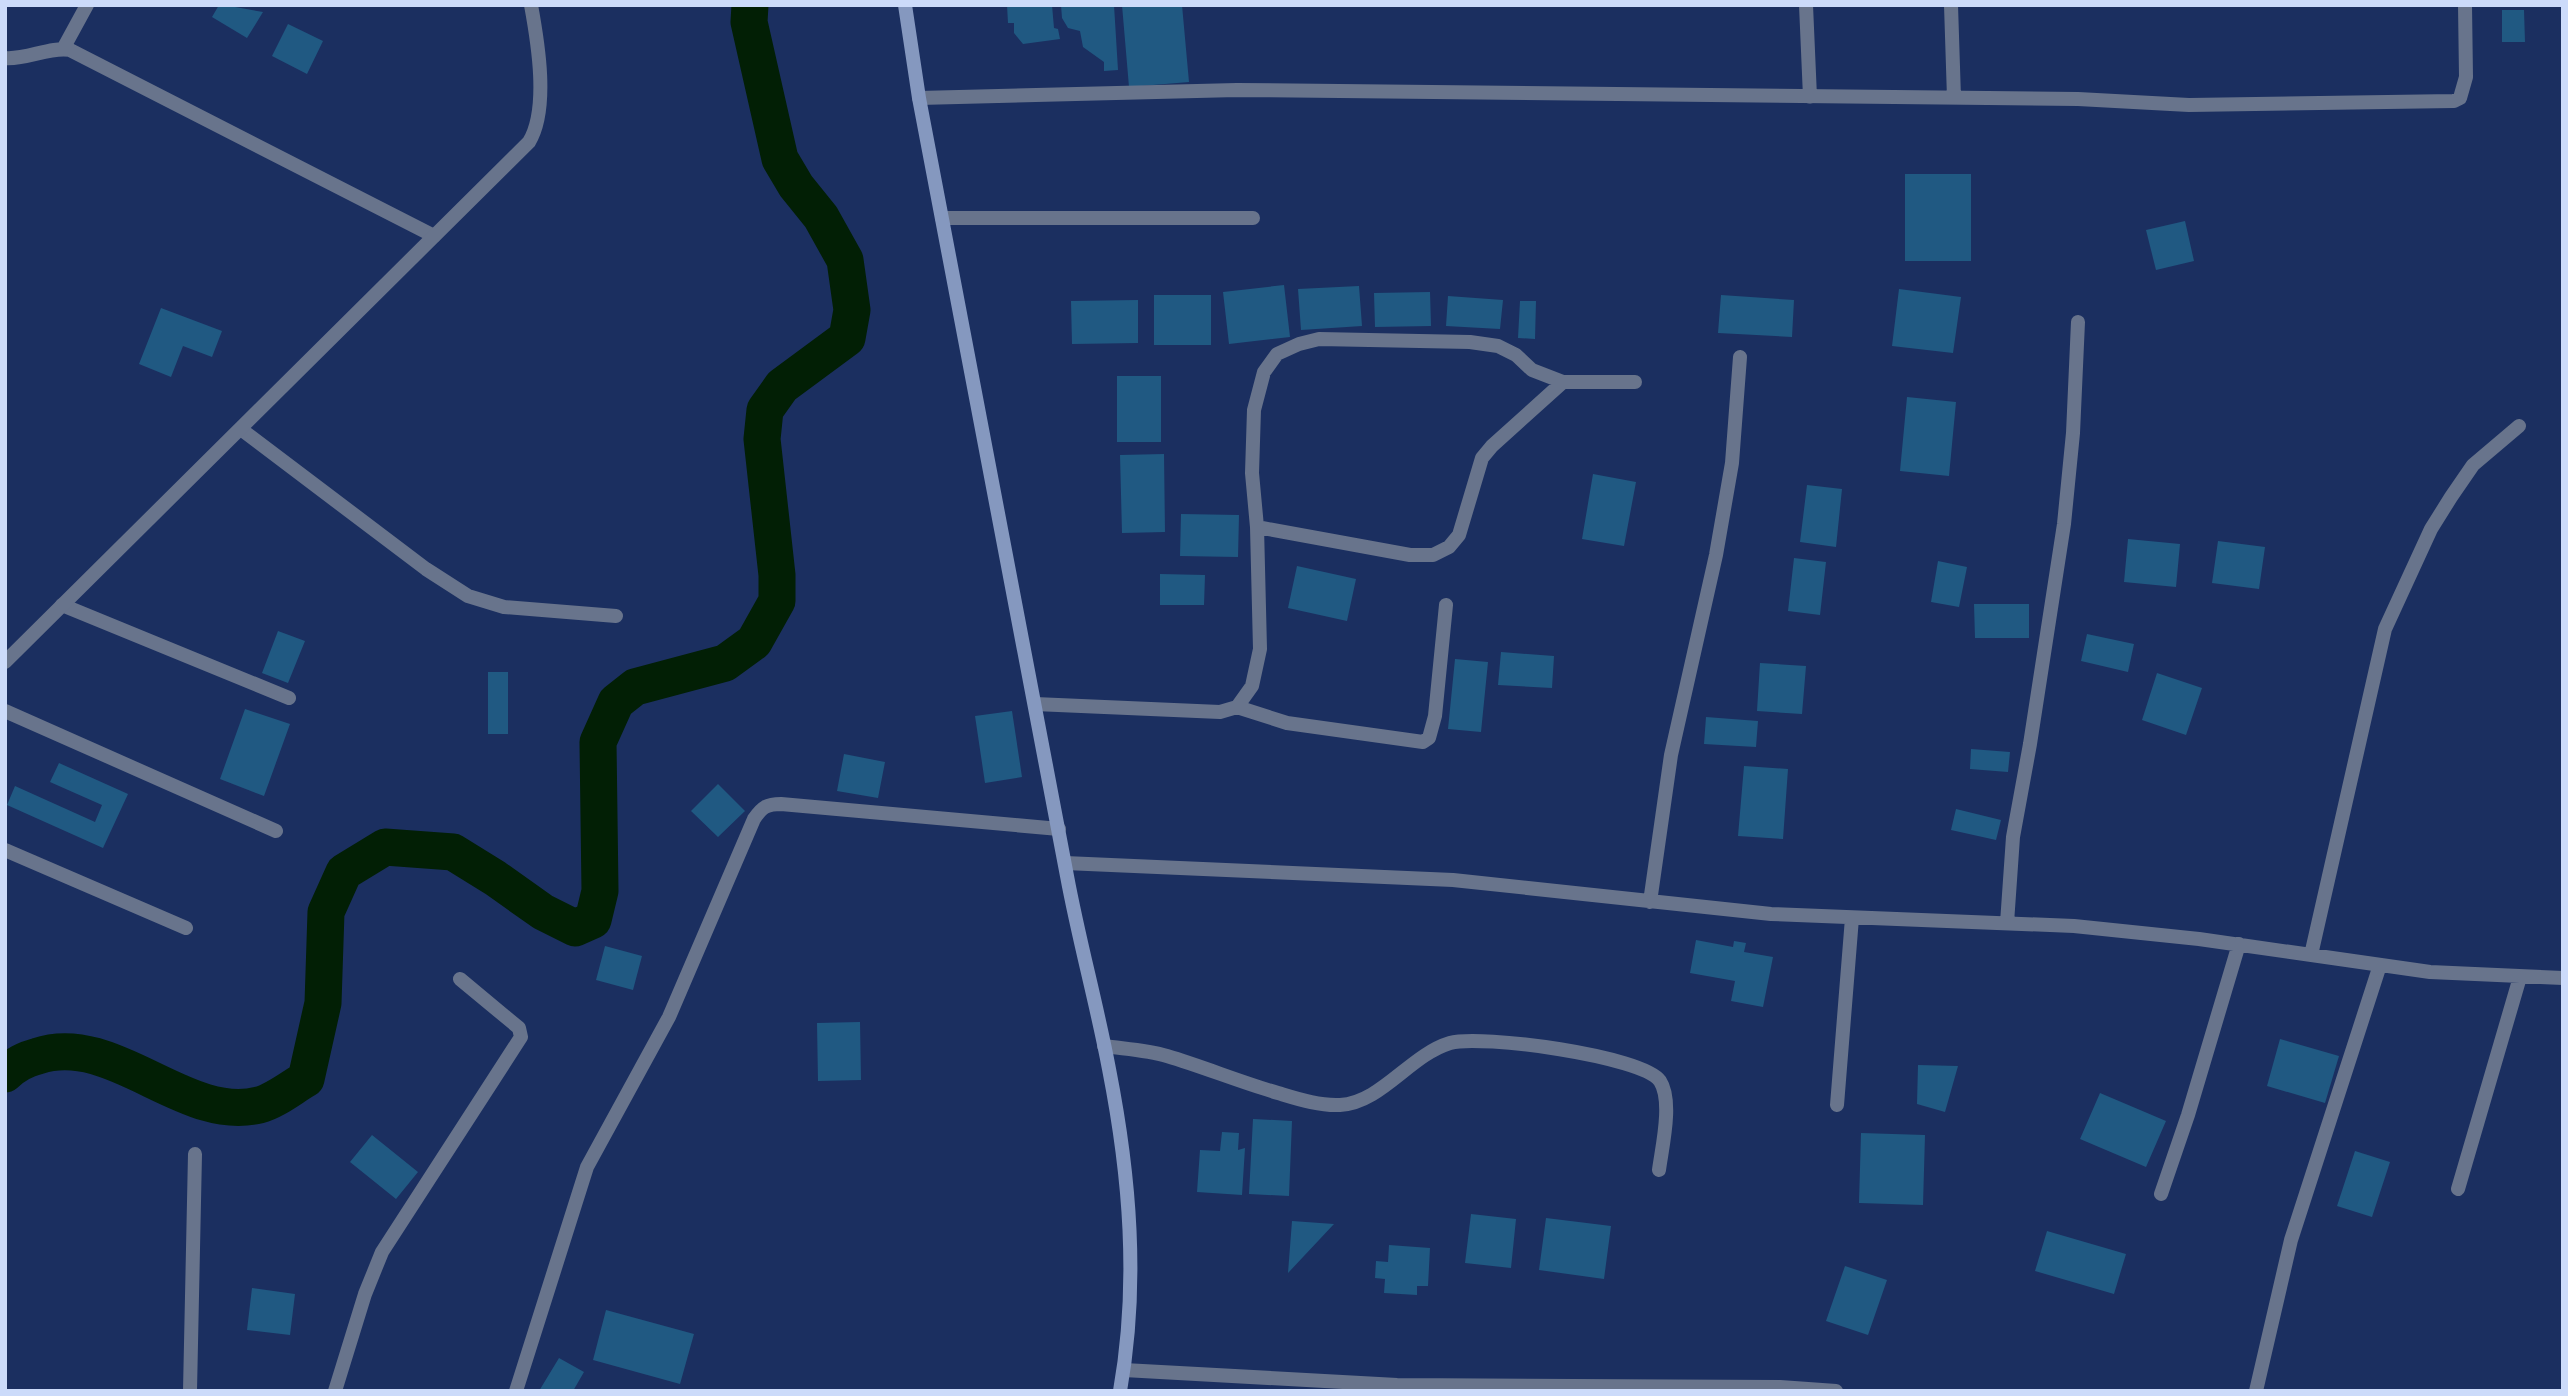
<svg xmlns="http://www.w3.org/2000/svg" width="2568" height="1396" font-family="'Fira Sans',sans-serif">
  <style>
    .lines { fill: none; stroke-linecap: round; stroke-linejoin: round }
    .river { stroke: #021f05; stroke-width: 37 }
    .building { fill: #205982 }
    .minor { stroke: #68748c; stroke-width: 14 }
    .tertiary { stroke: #68748c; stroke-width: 14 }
    .secondary { stroke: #8598bf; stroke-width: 14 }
  </style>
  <rect width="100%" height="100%" fill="#1b2f60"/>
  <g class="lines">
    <path class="river" d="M5,1074C16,1064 24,1060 38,1056C113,1031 185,1124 259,1105C275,1101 292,1087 306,1079L323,1003L326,912L344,872L385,847L453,852L495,878L543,912L575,928L593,920L600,891L598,742L616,702L635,687L725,663L754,642L777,601V575L762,439L765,410L782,386L847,338L852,310L845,260L821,217L796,186L780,159L749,22L750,5"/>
  </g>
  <path class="building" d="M219,5H224L263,12L247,38L212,17Z
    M1007,5H1052L1054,28L1058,29L1060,39L1023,44L1014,33V23H1008Z
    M1061,5H1114L1118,70L1104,71V62L1083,47L1080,31L1068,28L1062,18Z
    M1122,5H1182L1189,82L1129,87Z
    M2502,10H2524L2525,42H2502Z
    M288,24L323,41L307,74L272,56Z
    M1905,174H1971V261H1905Z
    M2185,221L2194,261L2156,270L2146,230Z
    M1284,285L1290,337L1229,344L1223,292Z
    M1359,286L1362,326L1301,330L1298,289Z
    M1899,289L1961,297L1953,353L1892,346Z
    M1430,292L1431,326L1375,327L1374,293Z
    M1154,295H1211V345H1154Z
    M1721,295L1794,300L1792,337L1718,333Z
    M1448,296L1503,300L1500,329L1446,326Z
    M1138,300V343L1072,344L1071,301Z
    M1520,301H1536L1535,339L1518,338Z
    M161,308L222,331L212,357L183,346L171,377L139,364Z
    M1117,376H1161V442H1117Z
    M1907,397L1956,402L1949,476L1900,471Z
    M1164,454L1165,532L1122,533L1120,455Z
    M1593,474L1636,482L1624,546L1582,539Z
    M1807,485L1842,489L1836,547L1800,542Z
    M1181,514L1239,515L1238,557L1180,556Z
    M2128,539L2180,544L2176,587L2124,582Z
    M2218,541L2265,547L2259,589L2212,583Z
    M1794,558L1826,562L1820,615L1788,611Z
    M1938,561L1967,567L1959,607L1931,602Z
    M1297,566L1356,579L1347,621L1288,608Z
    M1160,574L1205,575L1204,605H1160Z
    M1974,604H2029V638H1975Z
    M278,631L305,641L288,683L262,673Z
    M2087,634L2134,644L2128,672L2081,661Z
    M1501,652L1554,656L1552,688L1498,685Z
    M1455,659L1488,662L1481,732L1448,729Z
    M1760,663L1806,666L1802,714L1757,711Z
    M488,672H508V734H488Z
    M2157,673L2202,688L2186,735L2142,720Z
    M245,709L290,724L264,796L220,779Z
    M1012,711L1022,777L985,783L975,716Z
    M1706,717L1758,721L1756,747L1704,744Z
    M1971,749L2010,752L2008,772L1970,769Z
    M844,754L885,762L878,798L837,791Z
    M59,763L128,794L103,848L7,805L15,786L95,822L102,805L50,782Z
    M1744,766L1788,769L1783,839L1738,836Z
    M718,784L745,811L718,837L691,811Z
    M1956,809L2001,820L1996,840L1951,830Z
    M1696,940L1733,947L1734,941L1746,943L1744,952L1773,957L1763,1007L1731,1001L1735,981L1690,973Z
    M605,946L642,956L633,990L596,980Z
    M860,1022L861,1080L818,1081L817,1023Z
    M2280,1039L2339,1056L2325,1103L2267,1086Z
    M1918,1065L1958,1066L1945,1112L1917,1104Z
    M2100,1093L2166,1121L2146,1167L2080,1139Z
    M1253,1119L1292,1121L1289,1196L1249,1194Z
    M1222,1132L1239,1133L1238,1150L1245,1148L1242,1195L1197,1192L1200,1150L1220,1151Z
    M1861,1133L1925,1135L1923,1205L1859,1203Z
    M372,1135L418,1172L396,1199L350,1162Z
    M2355,1151L2390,1162L2372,1217L2337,1206Z
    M1471,1214L1516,1219L1511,1268L1465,1263Z
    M1546,1218L1611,1226L1604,1279L1539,1270Z
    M1292,1221L1334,1224L1288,1273Z
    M2047,1231L2126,1254L2114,1294L2035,1271Z
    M1389,1245L1430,1248L1428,1286H1417V1295L1384,1293L1385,1279L1375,1278L1376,1261L1388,1262Z
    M1845,1266L1887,1280L1868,1335L1826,1321Z
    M252,1288L295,1294L290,1335L247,1330Z
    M606,1310L694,1334L680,1384L593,1360Z
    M559,1358L584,1372L573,1391H539Z"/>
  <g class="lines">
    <path class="minor" d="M1806,5L1810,97
      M1951,5L1954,98
      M63,49L87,5
      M5,58C26,60 51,46 70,50L434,236
      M919,98L1237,90L2078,99L2189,105L2454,101L2460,98L2466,77L2465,5
      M942,218H1253
      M242,430L426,569L468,596L504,607L616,616
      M1257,527L1410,555H1433L1449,547L1459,535L1482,458L1492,446L1563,382
      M62,605L289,698
      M1035,704L1220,712L1237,707L1252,686L1260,649L1257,527L1252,473L1254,410L1264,372L1277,354L1299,344L1319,339L1470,342L1498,346L1516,355L1532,370L1563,382H1635
      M1237,707L1287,723L1423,742L1429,738L1435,716L1446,605
      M5,711L276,831
      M5,850L186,928
      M1065,863L1453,880L1771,914L2074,926L2199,939L2430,972L2563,978
      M1650,902L1671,755L1716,555L1732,463L1740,357
      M2007,923L2013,837L2030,744L2064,524L2073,433L2078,322
      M2311,955L2385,629L2431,529L2451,497L2473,465L2519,426
      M1104,1046C1125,1049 1147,1050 1167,1056C1204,1067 1240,1082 1278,1093C1298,1099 1319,1106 1340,1105C1381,1103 1410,1055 1450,1043C1480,1034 1643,1056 1660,1081C1673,1101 1662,1147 1659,1170
      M1837,1105L1852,918
      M2458,1189L2520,977
      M2161,1194L2188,1115L2239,944
      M1124,1370L1397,1385L1780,1387L1836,1391
      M190,1391L195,1154
      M335,1391L365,1294L382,1252L521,1037L519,1028L460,979
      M516,1391L587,1167L669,1017L754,819C762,807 767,804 781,804L1059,829
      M2256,1391L2291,1240L2380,965"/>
    <path class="tertiary" d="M5,662L529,142C549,109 538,43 531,5"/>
    <path class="secondary" d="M905,5L919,98C969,357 1019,616 1067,876C1079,941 1097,1005 1109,1069C1130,1176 1139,1284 1120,1391"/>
  </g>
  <rect width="2568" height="1396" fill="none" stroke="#ccdbfa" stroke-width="14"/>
</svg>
